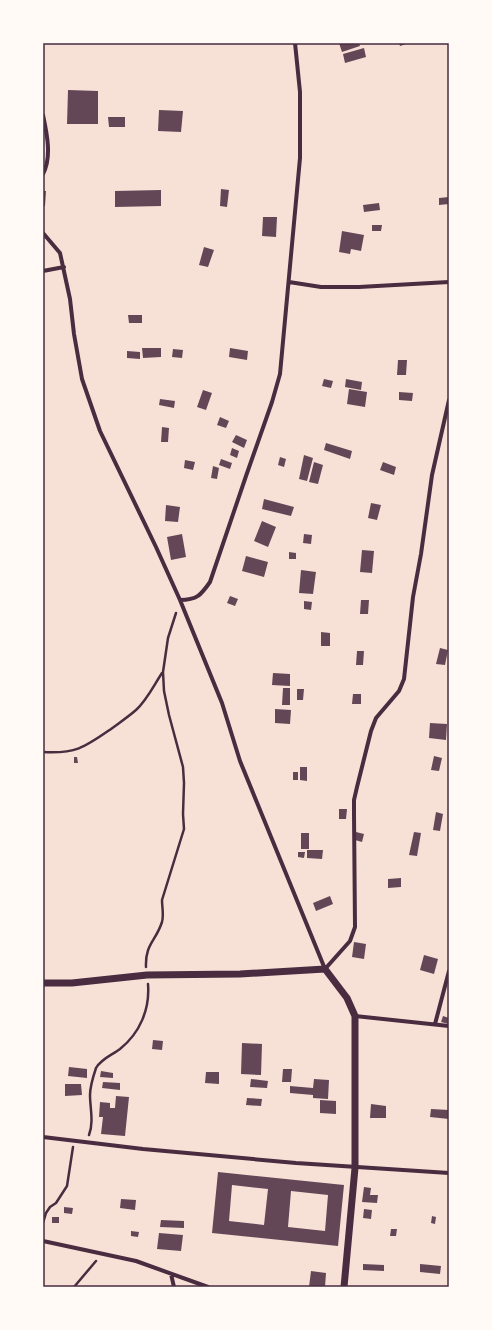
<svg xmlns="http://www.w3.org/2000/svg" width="492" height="1330" font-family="Literata,serif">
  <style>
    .building { fill: #644757; fill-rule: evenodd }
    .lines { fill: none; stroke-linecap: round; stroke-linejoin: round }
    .path { stroke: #4a2c40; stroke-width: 2.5 }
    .minor { stroke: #4a2c40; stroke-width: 4 }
    .tertiary { stroke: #4a2c40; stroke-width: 7 }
    .neatline { fill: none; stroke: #4a2c40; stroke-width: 1.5 }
  </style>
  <rect width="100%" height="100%" fill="#f7e1d7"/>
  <path class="building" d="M339,43H359L360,46L342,52Z
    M399,43H406V44L400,46Z
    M364,48L366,57L345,63L343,54Z
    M68,90L98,91V124H67Z
    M159,110L183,111L181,132L158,131Z
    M108,117H125V127H109Z
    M221,189L229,190L227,207L220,206Z
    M161,190V206L115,207V191Z
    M43,191H46L45,206H43Z
    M449,197V204L439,205V198Z
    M379,203L380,210L364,212L363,205Z
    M263,217H277L276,237L262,236Z
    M372,225H382L381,231H372Z
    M342,231L364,235L361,251L351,249L350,254L339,252Z
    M204,247L214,250L208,267L199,265Z
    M128,315H142V323H129Z
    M142,348H161V357L143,358Z
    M230,348L248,351L247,360L229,357Z
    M173,349L183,350L182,358L172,357Z
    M127,351L140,352V359L127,358Z
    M398,360H407L406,375H397Z
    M324,379L333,381L331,388L322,386Z
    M346,379L362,382L361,390L345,387Z
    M349,389L367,392L365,407L347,404Z
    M203,390L212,393L206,410L197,407Z
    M399,392L413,393L412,401L399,400Z
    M160,399L175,401L174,408L159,405Z
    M220,417L229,421L226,428L217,425Z
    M162,427L169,428L168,442H161Z
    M236,435L247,440L244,448L232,442Z
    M326,443L352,451L350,459L324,450Z
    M232,448L239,451L237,458L230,455Z
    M304,455L313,458L307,481L299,479Z
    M280,457L286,459L284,467L278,465Z
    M221,459L232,463L230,469L219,465Z
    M185,460L195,462L193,470L184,468Z
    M314,462L323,465L318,484L309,482Z
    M383,462L396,467L394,475L380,470Z
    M213,466L219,468L217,479L211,478Z
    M264,499L294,507L291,516L262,509Z
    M371,503L381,505L377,520L368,518Z
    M166,505L180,507L178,522L165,521Z
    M262,521L276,527L268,547L254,541Z
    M182,534L186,557L171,560L167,537Z
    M304,534L312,535L311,544L303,543Z
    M362,550L374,551L372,573L360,572Z
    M289,552L296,553V559H289Z
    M246,556L268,562L264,577L242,571Z
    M301,570L316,572L313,594L299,593Z
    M230,596L238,599L235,606L227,603Z
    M361,600H369L368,614H360Z
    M304,601L312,602L311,610L304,609Z
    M321,632L330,633V646H321Z
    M440,648L448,650L445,665L436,664Z
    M357,651H364L363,665H356Z
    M273,673L290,674V686L272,685Z
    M283,688H290V705H282Z
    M297,689H304L303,700H297Z
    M353,694H361V704H352Z
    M275,709L291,710L290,724L275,723Z
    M430,723L447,724L446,740L429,738Z
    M434,756L442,758L439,771L431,770Z
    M74,757H77L78,763H74Z
    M300,767H307V781L300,780Z
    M293,772H298V780H293Z
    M339,809H347L346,819H339Z
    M436,812L443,814L440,831L433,830Z
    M356,832L364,834L362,842L355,840Z
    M414,832L421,833L417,856L409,855Z
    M301,833H309V849H301Z
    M307,850H323L322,859L307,858Z
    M298,852H305L304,858L298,857Z
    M401,878V887L388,888V879Z
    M330,896L333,904L316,911L313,903Z
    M354,942L366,944L364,959L352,957Z
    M424,955L438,959L434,974L420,970Z
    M443,1016L449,1018V1024L441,1022Z
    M153,1040L163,1041L162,1050L152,1049Z
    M242,1043L262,1044L261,1075L241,1074Z
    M69,1067L87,1069V1078L68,1076Z
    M283,1069H292L291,1082H282Z
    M101,1071L113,1073V1078L100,1077Z
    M206,1072H219V1084L205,1083Z
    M251,1079L268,1081L267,1088L250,1087Z
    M314,1079L329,1080L328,1099L313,1098V1095L290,1093V1086L313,1088Z
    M103,1082L120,1083V1090L102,1088Z
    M65,1084H81L82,1095L65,1096Z
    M116,1096L129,1097L125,1136L101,1134L103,1117H99L100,1102L110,1103V1108H115Z
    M247,1098L262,1099L261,1106L246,1105Z
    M320,1100L336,1101V1114L320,1113Z
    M371,1104L386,1106V1118H370Z
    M431,1109L449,1110V1119L430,1117Z
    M218,1172L344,1185L338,1246L212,1233ZM232,1185L268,1189L264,1225L229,1221ZM291,1191L328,1195L325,1231L288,1227Z
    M364,1187L371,1188L370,1195H378L377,1203L362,1202Z
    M121,1199L136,1200L135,1210L120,1208Z
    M64,1207L73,1208L72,1214L64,1213Z
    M364,1209L372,1210L371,1219L363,1218Z
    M432,1216L436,1217L435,1224L431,1223Z
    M52,1217H59V1223H52Z
    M161,1220L184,1221V1228L160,1227Z
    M391,1229H397L396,1236H390Z
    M131,1231L139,1232L138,1237L131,1236Z
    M159,1233L183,1235L181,1251L157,1249Z
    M363,1264L384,1265V1271L363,1270Z
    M420,1264L441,1266L440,1274L420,1272Z
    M311,1271L326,1273L325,1287H309Z"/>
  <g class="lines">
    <path class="path" d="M43,752C76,754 85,747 111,729C119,723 128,717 136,710C147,700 154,685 162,673
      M146,967C145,944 156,941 162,922C164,915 162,907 162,900L184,829L183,814L184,783L183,767L169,715L164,691L163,672L168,638L176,613
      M89,1135C94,1122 90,1108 90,1095C90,1086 93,1077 96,1068C101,1059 112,1055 120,1049C140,1033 150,1009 148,984
      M43,1223L46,1213L50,1207L56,1203L67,1186L73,1147
      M74,1287L96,1261"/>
    <path class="minor" d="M43,115C47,134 52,157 43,174
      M43,233L60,253L70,299L74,334L82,379L100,431L156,547L180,600L222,703L240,761L325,969L350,941L355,927L354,814V800L357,787L371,731L376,718L399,691L404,679L413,597L421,554L432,475L449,400
      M43,271L64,267
      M289,282L321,287H359L449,282
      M180,600C197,600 201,595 210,582L246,476L272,402L280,374L300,158V92L295,43
      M355,1016L449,1026
      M435,1024L449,971
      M43,1137L143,1149L296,1163L449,1173
      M43,1241L136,1261L208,1287
      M171,1274L174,1287"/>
    <path class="tertiary" d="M43,983H72L147,975L240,974L325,969L347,998L355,1016V1168L344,1287"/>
  </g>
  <rect width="492" height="1330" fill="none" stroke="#fffaf5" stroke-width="88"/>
  <rect x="44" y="44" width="404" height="1242" class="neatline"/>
</svg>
